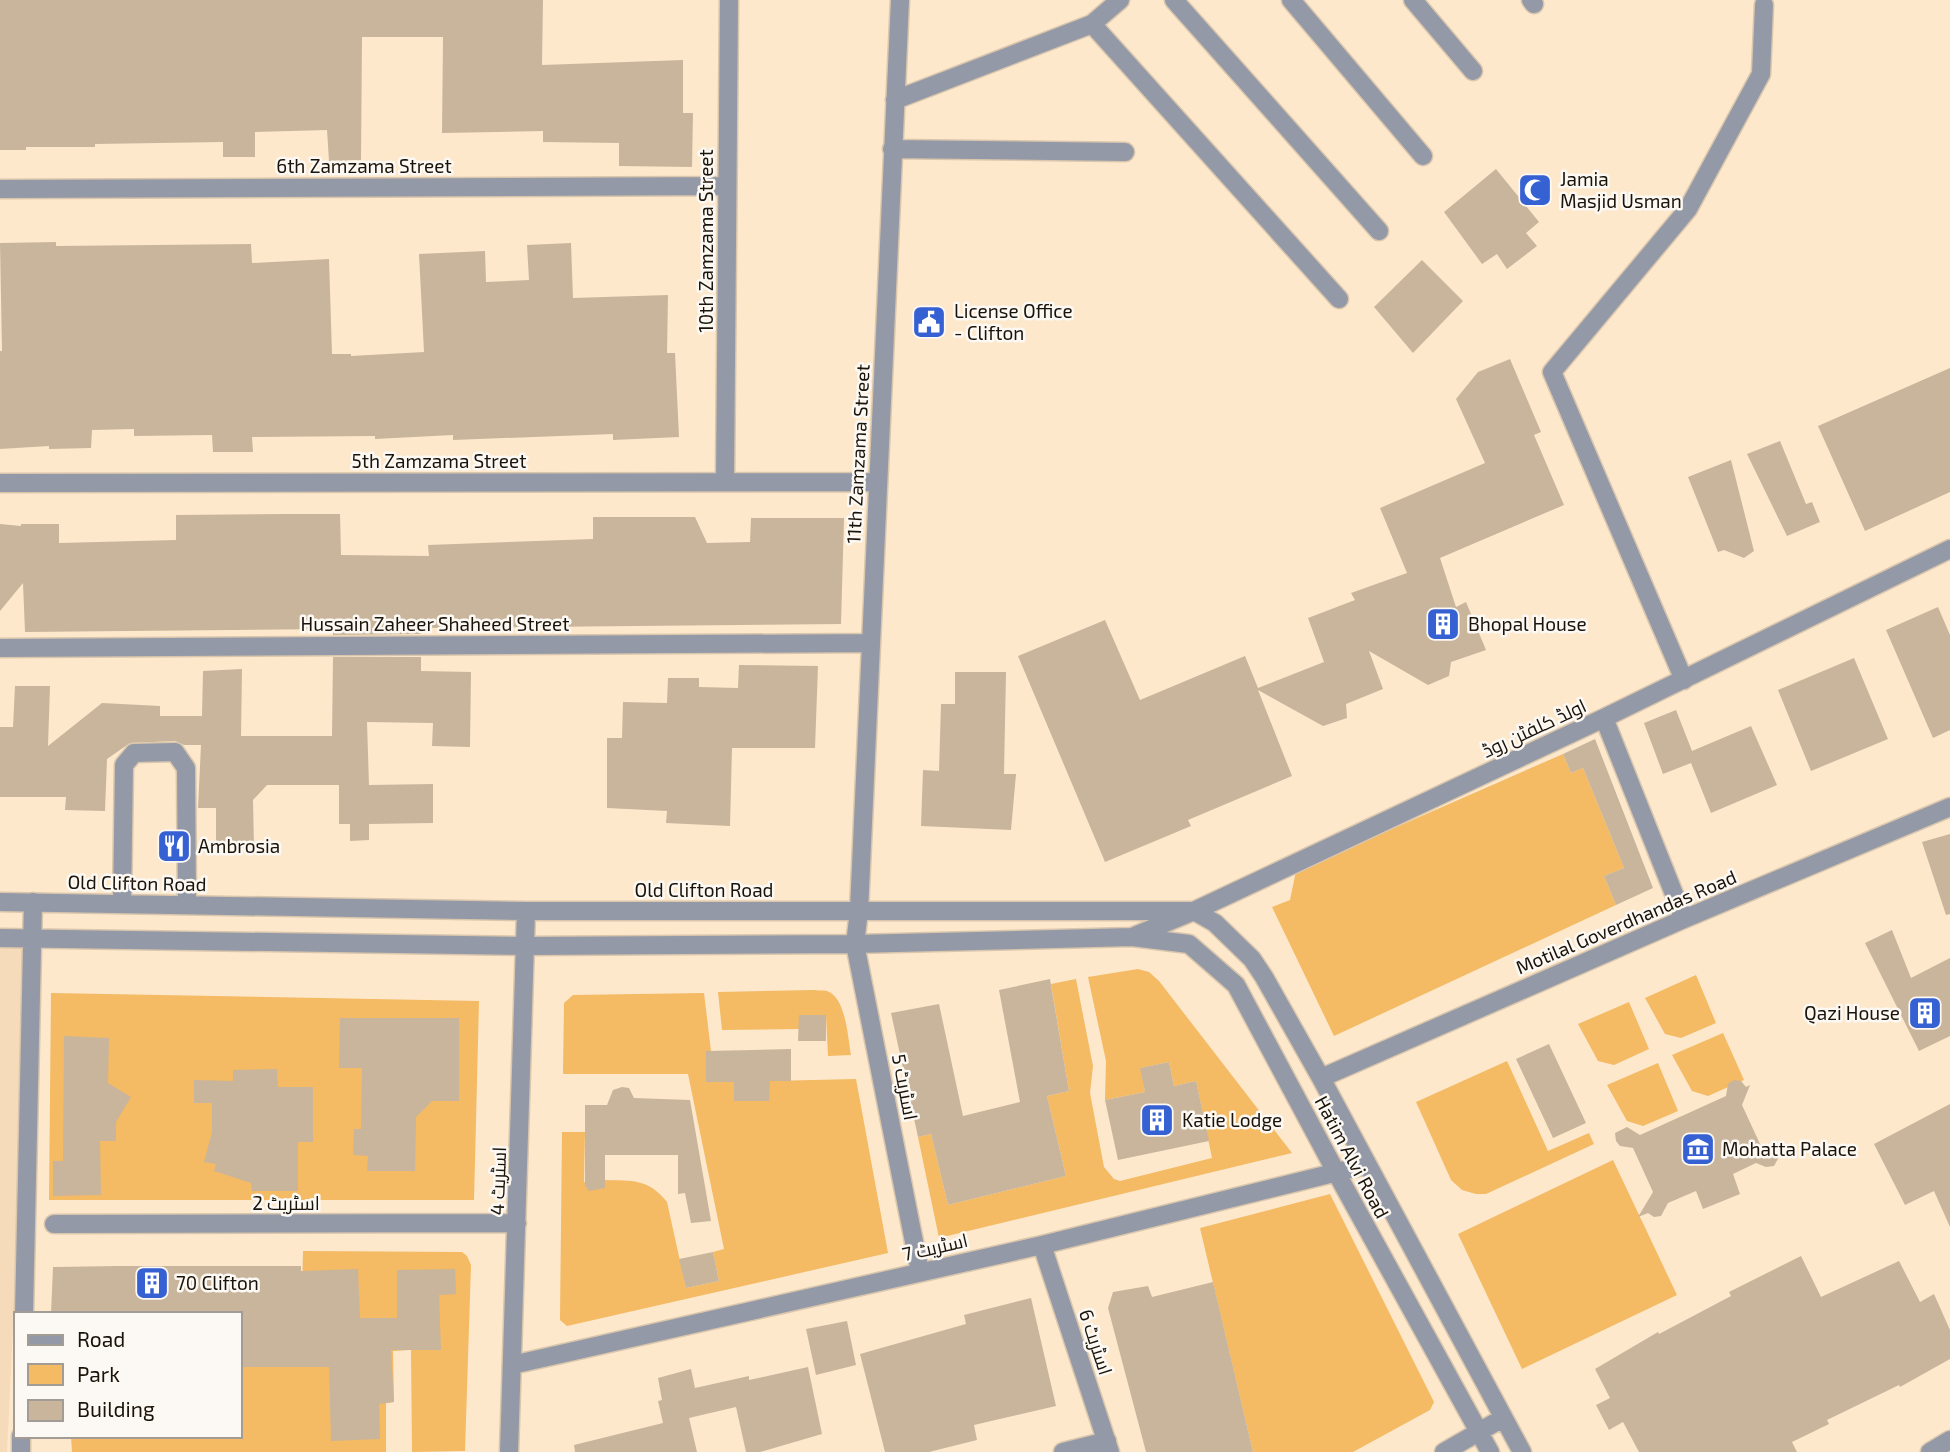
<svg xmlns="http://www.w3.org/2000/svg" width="1950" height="1452" font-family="'Exo 2',Cairo,sans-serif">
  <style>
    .built { fill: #f5dbb9 }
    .green { fill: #f4ba64 }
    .building { fill: #c9b59b }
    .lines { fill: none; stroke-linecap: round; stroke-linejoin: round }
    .minor-casing { stroke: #d9c6ad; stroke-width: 21 }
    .minor { stroke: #9399a6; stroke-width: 18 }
    .labels { text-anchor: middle; stroke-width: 5; stroke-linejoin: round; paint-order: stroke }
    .street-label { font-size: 19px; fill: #1a1309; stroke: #fcf8f3 }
    .poi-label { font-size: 19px; fill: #1a1309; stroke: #fcf8f3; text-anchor: start }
  </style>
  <rect width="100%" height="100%" fill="#fde8cc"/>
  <path class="built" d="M32,937L7,1452H0V938Z"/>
  <path class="green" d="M1563,754L1571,773L1583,768L1624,868L1604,876L1616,905L1334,1036L1272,907L1290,900L1296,871Z
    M1138,969L1149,972L1159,981L1292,1153L939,1238L918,1137L931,1134L948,1205L1066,1176L1047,1096L1069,1091L1051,984L1076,979L1093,1066L1090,1093L1104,1167L1114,1179L1120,1181L1212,1158L1196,1081L1174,1086L1169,1062L1141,1068L1145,1092L1105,1100L1106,1061L1088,977Z
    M1696,975L1716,1023L1681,1038L1665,1034L1645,998Z
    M815,990C819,991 823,990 827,991C846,997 848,1039 851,1055L828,1056L826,1015H799V1029L722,1030L718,992Z
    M51,993L479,1001L474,1200H49Z
    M704,993L711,1051H706V1082H734V1101L770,1081L856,1079L888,1253L567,1326L560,1320L562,1132H585L584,1181L589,1190L603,1188L605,1180C632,1181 648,1178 667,1202L686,1288L719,1281L713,1252L724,1249L688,1074H563L564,1003L573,995Z
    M1629,1002L1649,1049L1614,1065L1598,1061L1578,1024Z
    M1723,1033L1744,1080L1708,1096L1692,1091L1672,1055Z
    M1507,1061L1548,1151L1589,1133L1594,1144L1486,1194H1476L1462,1190L1451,1180L1416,1102Z
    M1658,1063L1678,1111L1643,1126L1627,1121L1607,1085Z
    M1613,1160L1677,1295L1522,1369L1458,1234Z
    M1330,1194L1434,1402L1430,1410L1353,1452H1253L1200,1228Z
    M303,1251L462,1252L467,1256L471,1265L465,1451L412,1452L411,1350L393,1351L394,1402L386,1403V1452H72L71,1436H240V1367H300Z"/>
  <path class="building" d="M0,0H543L542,65L683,60V113H693L692,167L619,166V143L543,142V131L442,133L443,37H362L361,160L329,161L327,130L255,132V157H223V142L95,144V147H26V150H0Z
    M1496,169L1539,222L1526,233L1537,246L1507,269L1497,254L1482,264L1444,212Z
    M56,242V246L251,244L252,263L329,259L332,354H351V356L424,352L419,254L485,251L486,282L529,280L527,245L571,243L573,298L668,295L667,353H675L679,437L613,440V434L453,440V435L375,439V436L252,437L253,452H213L212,435L134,436V429L92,430L91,448L49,449V446L0,449V351H2L0,243Z
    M1422,260L1463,301L1413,353L1374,307Z
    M1510,359L1541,432L1534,435L1564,505L1440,558L1456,607L1466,602L1486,650L1451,662L1449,676L1428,685L1369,651L1383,689L1346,704L1347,718L1323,726L1258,690L1292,776L1188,820L1191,826L1105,862L1018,656L1105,620L1140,700L1245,656L1258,688L1324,662L1308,618L1355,600L1351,593L1407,573L1380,508L1485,463L1456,399L1478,372Z
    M1950,368V492L1865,531L1818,426Z
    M1780,441L1806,504L1812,502L1820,522L1787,536L1747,454Z
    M1731,460L1754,551L1744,558L1724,550L1718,552L1688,477Z
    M290,514H340L341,555L429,556L428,545L593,539V517H695L707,543L750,542L751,518H844L841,624L421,628V634L333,635V629L25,632L23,583L0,611V524L21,526V524H59V543L176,540V515Z
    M1938,607L1950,635V730L1933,738L1886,630Z
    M333,657H421V671L471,672L470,747L432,746L433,723L367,722L369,785L433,784V823L369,824V840L350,841V824H339V785H267L253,800L254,848H216V808H198L201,745H184L175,741L130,743L107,759L105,811L65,810L66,797H0V727H13L15,686H50L48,746L102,703L160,706V716H202L203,671L242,669L241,736H332Z
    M1854,658L1888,739L1811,771L1778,690Z
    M739,665L818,666L815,748H732L730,826L666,823L667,811L607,808V738H622L623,702L667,703L668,678H699V687L738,688Z
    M955,672H1006L1004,774H1016L1011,830L921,826L923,770L939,771L941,704H955Z
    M1676,710L1692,751L1751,726L1777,785L1711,813L1691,763L1663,774L1644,723Z
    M1595,739L1653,888L1616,905L1604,876L1624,868L1583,768L1571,773L1563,754Z
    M1950,834V914L1946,915L1922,842Z
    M1892,930L1911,978L1950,958V1036L1919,1051L1865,943Z
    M1050,979L1069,1091L1047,1096L1066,1176L948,1205L931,1134L918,1137L891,1013L939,1004L963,1116L1020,1102L999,990Z
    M799,1015H826V1041H798Z
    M340,1018H459V1101H432L416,1117L415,1171H367L368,1156L353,1155L354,1129H361L362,1068H339Z
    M64,1036L109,1038L108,1083L131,1097L116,1122V1141H100L101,1195L53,1196V1161H63Z
    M1549,1044L1586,1123L1553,1138L1516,1059Z
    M791,1049V1081H770L769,1101H734V1082H706V1051Z
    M1169,1062L1174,1086L1196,1081L1209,1141L1118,1160L1105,1100L1145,1092L1140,1068Z
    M277,1069L278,1087H313V1142H298V1191H252L251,1183L214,1171L216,1164L204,1162L212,1132V1103H194V1080L233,1081V1070Z
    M1734,1080L1741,1081L1746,1087L1750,1085L1742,1105L1760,1144L1772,1148L1777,1153L1779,1157L1774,1166L1766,1167L1756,1163L1733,1174L1740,1194L1703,1209L1696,1191L1668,1203L1661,1216L1654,1217L1648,1213L1638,1217L1653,1192L1633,1148L1620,1146L1616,1141L1615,1133L1627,1127L1640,1135L1726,1096L1728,1084Z
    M622,1087L629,1088L634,1098L690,1100L711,1221L691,1223L685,1193L678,1194V1155H605V1188L589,1191L585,1185V1105H607L613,1090Z
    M1950,1104V1227L1934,1191L1905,1205L1874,1144Z
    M713,1252L719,1281L686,1288L679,1259Z
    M1801,1256L1821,1297L1899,1261L1920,1302L1934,1294L1950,1330V1359L1900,1387L1899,1385L1827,1420L1829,1424L1792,1442L1797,1452H1639L1623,1422L1609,1430L1596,1405L1610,1398L1595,1369L1658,1332L1659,1334L1731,1296L1729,1292Z
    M119,1266H301V1271L358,1269L360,1318H397V1270L455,1269L456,1294L439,1295L441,1350H391L394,1402L379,1404L380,1439L331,1441L329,1367H240V1314H51L53,1267Z
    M1213,1282L1253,1452H1146L1108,1308L1113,1292L1148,1286L1152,1297Z
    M1031,1298L1056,1406L974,1425L977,1440L929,1452H885L860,1354L966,1324L964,1315Z
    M847,1321L856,1365L816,1375L806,1329Z
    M808,1367L822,1434L760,1452H746L736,1407L689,1418L697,1452H575L574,1445L663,1423L658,1401L662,1400L658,1378L691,1369L695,1388L749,1376V1380Z"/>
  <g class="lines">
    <g class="minor-casing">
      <path id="minor" d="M900,0L859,911L855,944L920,1272
        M1174,0L1379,231
        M1291,0L1423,156
        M1413,0L1473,71
        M1531,0L1534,4
        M1092,24L1120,0
        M895,100L1092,24L1339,299
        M892,149L1125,152
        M0,189L727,186
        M725,482L729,0
        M0,483L878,482
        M0,648L871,643
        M1684,680L1552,372L1688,209L1761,74L1764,5
        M1604,718L1684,919
        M0,902L526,911H1194L1215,923L1252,959L1264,977L1321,1078L1522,1452
        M122,903L124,765L134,753L175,752L186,768L187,905
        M1132,937L1194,911L1604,718L1950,549
        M0,938L525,946L855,944L1132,937L1189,944L1236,985L1336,1172L1490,1452
        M1321,1078L1684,919L1950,807
        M54,1224L517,1223
        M1042,1245L1110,1452
        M24,1314L33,902
        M512,1365L1042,1245L1366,1165
        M21,1452V1436
        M509,1452L526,911
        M1063,1452L1107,1441
        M1444,1452L1503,1418
        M1930,1452L1950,1440"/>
    </g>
    <use href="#minor" class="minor"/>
  </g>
  <defs>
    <g id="mosque-square" transform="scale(1.75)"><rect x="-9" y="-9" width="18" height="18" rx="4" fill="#3661d2" stroke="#fcf8f3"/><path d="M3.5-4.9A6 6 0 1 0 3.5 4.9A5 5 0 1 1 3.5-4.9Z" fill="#fff"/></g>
    <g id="civic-square" transform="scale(1.75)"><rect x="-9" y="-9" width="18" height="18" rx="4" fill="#3661d2" stroke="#fcf8f3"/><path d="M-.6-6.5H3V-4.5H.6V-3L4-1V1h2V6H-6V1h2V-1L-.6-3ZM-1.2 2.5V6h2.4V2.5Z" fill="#fff"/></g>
    <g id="building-square" transform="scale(1.75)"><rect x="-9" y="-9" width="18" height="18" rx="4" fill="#3661d2" stroke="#fcf8f3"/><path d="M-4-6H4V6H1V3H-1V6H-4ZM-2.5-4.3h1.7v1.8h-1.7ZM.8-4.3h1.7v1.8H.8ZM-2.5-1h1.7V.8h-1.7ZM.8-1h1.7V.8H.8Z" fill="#fff"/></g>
    <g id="restaurant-square" transform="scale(1.75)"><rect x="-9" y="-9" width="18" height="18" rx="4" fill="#3661d2" stroke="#fcf8f3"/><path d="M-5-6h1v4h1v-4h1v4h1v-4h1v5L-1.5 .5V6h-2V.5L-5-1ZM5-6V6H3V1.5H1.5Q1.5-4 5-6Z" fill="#fff"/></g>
    <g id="museum-square" transform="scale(1.75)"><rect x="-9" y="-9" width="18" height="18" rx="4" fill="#3661d2" stroke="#fcf8f3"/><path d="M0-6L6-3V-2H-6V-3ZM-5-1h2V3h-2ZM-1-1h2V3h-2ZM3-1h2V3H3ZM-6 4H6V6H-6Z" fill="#fff"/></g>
  </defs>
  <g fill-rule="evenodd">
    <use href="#mosque-square" x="1535" y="190"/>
    <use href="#civic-square" x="929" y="322"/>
    <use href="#building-square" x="1443" y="624"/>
    <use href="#restaurant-square" x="174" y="846"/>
    <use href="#building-square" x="1925" y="1013"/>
    <use href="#building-square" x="1157" y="1120"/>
    <use href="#museum-square" x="1698" y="1149"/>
    <use href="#building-square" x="152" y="1283"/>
  </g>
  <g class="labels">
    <g class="street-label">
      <text x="364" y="173">6th Zamzama Street</text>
      <text transform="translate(706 241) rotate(-90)" y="7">10th Zamzama Street</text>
      <text transform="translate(858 454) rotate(-87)" y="7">11th Zamzama Street</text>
      <text x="439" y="468">5th Zamzama Street</text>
      <text x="435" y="631">Hussain Zaheer Shaheed Street</text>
      <text transform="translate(1534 728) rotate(-25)" y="7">اولڈ کلفٹن روڈ</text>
      <text transform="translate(137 883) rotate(1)" y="7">Old Clifton Road</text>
      <text x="704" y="897">Old Clifton Road</text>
      <text transform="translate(1626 922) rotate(-23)" y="7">Motilal Goverdhandas Road</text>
      <text transform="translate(905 1087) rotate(79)" y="7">اسٹریٹ 5</text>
      <text transform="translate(1352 1157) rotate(62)" y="7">Hatim Alvi Road</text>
      <text transform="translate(498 1181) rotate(-88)" y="7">اسٹریٹ 4</text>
      <text x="286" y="1210">اسٹریٹ 2</text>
      <text transform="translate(935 1247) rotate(-13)" y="7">اسٹریٹ 7</text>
      <text transform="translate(1096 1342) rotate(72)" y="7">اسٹریٹ 6</text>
    </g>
    <g class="poi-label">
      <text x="1560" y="186">Jamia<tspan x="1560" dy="22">Masjid Usman</tspan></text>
      <text x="954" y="318">License Office<tspan x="954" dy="22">- Clifton</tspan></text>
      <text x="1468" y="631">Bhopal House</text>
      <text x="198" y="853">Ambrosia</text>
      <text x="1900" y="1020" text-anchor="end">Qazi House</text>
      <text x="1182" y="1127">Katie Lodge</text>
      <text x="1722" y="1156">Mohatta Palace</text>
      <text x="176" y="1290">70 Clifton</text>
    </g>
  </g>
  <rect x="14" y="1312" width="228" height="126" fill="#fcf8f3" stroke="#a29c95" stroke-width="2"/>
  <rect x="28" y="1335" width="35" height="10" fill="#9399a6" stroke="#a29c95" stroke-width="2"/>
  <text x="77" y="1347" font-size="21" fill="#1a1309">Road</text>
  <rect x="28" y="1364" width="35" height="21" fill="#f4ba64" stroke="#a29c95" stroke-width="2"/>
  <text x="77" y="1382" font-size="21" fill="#1a1309">Park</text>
  <rect x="28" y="1400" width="35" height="21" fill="#c9b59b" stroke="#a29c95" stroke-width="2"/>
  <text x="77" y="1417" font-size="21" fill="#1a1309">Building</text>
</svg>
